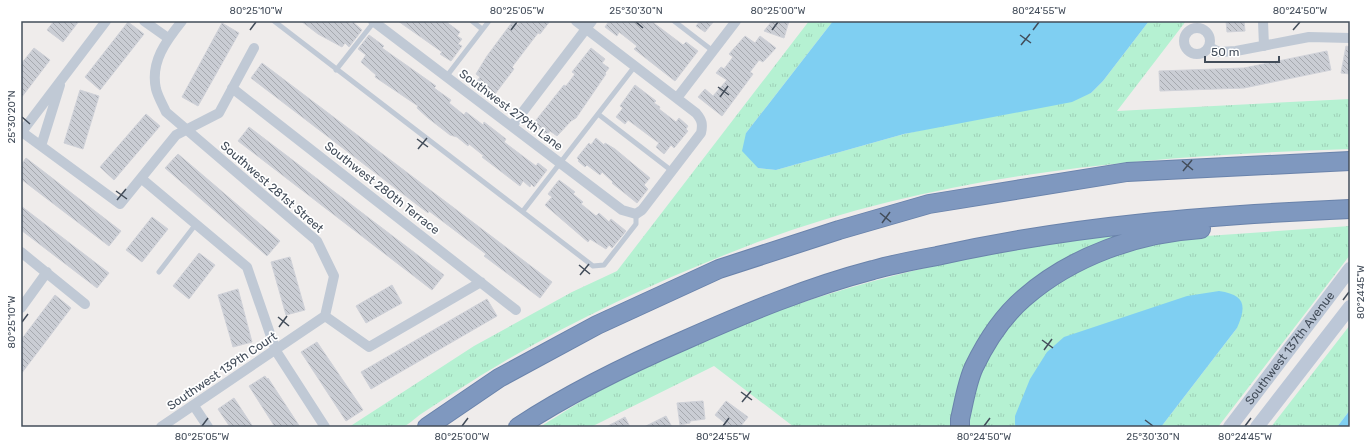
<svg xmlns="http://www.w3.org/2000/svg" width="1371" height="448" font-family="Rubik,sans-serif">
  <style>
    .grass { fill: url(#grass-tufts) }
    .water { fill: #7fcff2 }
    .building { fill: url(#building-back-hatch); stroke: #cfd1d8 }
    .lines { fill: none; stroke-linecap: round; stroke-linejoin: round }
    .motorway-casing { stroke: #6a83ab; stroke-width: 20 }
    .service { stroke: #c0c9d5; stroke-width: 5 }
    .minor { stroke: #c0c9d5; stroke-width: 10 }
    .secondary { stroke: #bcc7d7; stroke-width: 14 }
    .motorway { stroke: #7f98bf; stroke-width: 18 }
    .ticks { fill: none; stroke: #434d5a; stroke-width: 1.5 }
    .labels { text-anchor: middle; stroke-width: 3.5; stroke-linejoin: round; paint-order: stroke }
    .street-label { font-size: 12px; fill: #434d5a; stroke: #fff }
    .neatline { fill: none; stroke: #434d5a; stroke-width: 1.5 }
    .ticks-label { font-size: 10px; text-anchor: middle; fill: #434d5a }
  </style>
  <defs>
    <pattern id="grass-tufts" width="24" height="20" patternUnits="userSpaceOnUse"><rect width="24" height="20" fill="#b5f1d2"/><path d="M3 7l-1-3M5 7V3M7 7l1-3M15 17l-1-3M17 17v-4M19 17l1-3" fill="none" stroke="#9dd0b7"/></pattern>
    <pattern id="building-back-hatch" width="6" height="6" patternUnits="userSpaceOnUse"><rect width="6" height="6" fill="#cacdd4"/><path d="M-1 5l2 2M0 0l6 6M5-1l2 2" fill="none" stroke="#a6a9af"/></pattern>
  </defs>
  <rect width="100%" height="100%" fill="#efeceb"/>
  <path class="grass" d="M809,21H833L746,133L758,168L776,170L904,134L1091,93L1103,81L1149,21H1186L1117,111L1350,99V149C1147,156 941,172 750,245C664,278 579,317 500,364C474,379 449,396 424,412C417,416 409,425 402,427C393,430 359,427 349,427L474,346L572,292L617,271Z
    M1350,226V255L1218,427H1161L1237,328L1015,416V427H967L981,368L1000,333L1046,288L1104,258L1144,246L1192,237Z
    M1137,232L1008,304L956,427H794L714,366L591,427H540C564,412 588,396 614,383C751,308 905,267 1058,241C1084,236 1111,235 1137,232Z
    M1350,325V410L1337,427H1271Z"/>
  <path class="water" d="M833,21H1149L1103,81L1091,93L1072,102L904,134L776,170L758,168L742,151L746,133Z
    M1219,291C1245,295 1247,305 1237,328L1161,427H1015V416L1030,379L1047,352L1064,337L1187,296Z
    M1350,410V427H1337Z"/>
  <path class="building" d="M54,21H79L63,42L47,30Z
    M301,21H346L351,24L353,22L362,30L349,47L345,43L342,47L318,34Z
    M398,21H445L460,32L457,36L462,39L458,44L462,46L451,61L440,54L442,52Z
    M513,21L518,25L520,21H550L540,34L538,33L512,67L514,69L495,94L477,81L480,77L476,74L487,56Z
    M609,21H651L683,45L686,42L698,51L675,81L634,49L637,46L619,32L617,36L605,27Z
    M700,21H714L705,32L696,26Z
    M772,21H789L784,38L764,31Z
    M1226,21H1244L1245,31L1227,32Z
    M128,22L144,34L100,90L85,77Z
    M222,23L239,33L198,106L182,97Z
    M369,35L384,46L382,48L436,86L434,88L451,100L449,103L464,115L466,112L483,125L484,122L506,139L504,142L536,166L538,163L547,170L534,187L531,184L530,187L523,181L520,186L482,157L484,156L469,144L468,146L457,137L450,135L428,118L417,108L418,106L375,77L376,75L361,62L366,55L358,49Z
    M745,36L755,43L760,36L776,48L763,62L759,60L750,72L753,74L722,116L698,97L705,89L713,96L727,80L716,73L721,67L724,69L733,57L729,54Z
    M1346,46L1350,47V74L1341,73Z
    M34,48L50,60L21,98V64Z
    M591,48L605,59L602,63L609,68L605,73L606,74L576,118L571,121L557,136L550,131L547,135L533,124L564,85L566,86L575,74L572,72Z
    M1327,51L1331,70L1244,88L1160,91L1159,71L1244,68Z
    M262,63L552,282L540,298L484,256L486,254L429,211L428,213L251,78Z
    M635,85L656,101L654,103L660,107L659,109L676,122L679,118L688,126L686,129L688,131L674,148L671,145L664,154L656,147L659,143L628,120L625,124L616,117L623,108L620,106Z
    M80,90L99,96L83,149L64,143Z
    M146,114L160,126L114,180L100,167Z
    M249,127L444,275L432,290L238,141Z
    M596,138L604,145L605,143L615,149L650,178L644,185L648,189L637,203L612,183L613,182L602,172L600,175L587,165L585,167L578,161L579,160L577,158L589,143L591,145Z
    M178,154L280,241L267,256L165,168Z
    M26,158L121,231L109,246L21,179V165Z
    M559,180L575,192L573,194L583,202L581,204L596,216L599,213L609,222L611,219L626,231L612,248L609,245L606,249L590,239L588,242L545,205L552,197L548,194Z
    M21,206L109,273L97,288L21,230Z
    M152,217L168,229L142,262L126,250Z
    M199,253L215,265L189,299L173,286Z
    M290,257L305,310L286,315L271,262Z
    M392,285L402,303L366,323L356,306Z
    M238,289L252,342L233,347L218,295Z
    M55,295L71,308L21,374V340Z
    M487,299L497,316L371,389L361,372Z
    M317,342L363,410L346,421L301,352Z
    M265,376L267,379L268,378L300,427H275L249,386Z
    M234,398L253,427H230L218,409Z
    M703,401L705,419L690,421V423L680,425L677,403Z
    M726,401L748,417L740,427H722L725,423L715,415Z
    M666,416L672,427H644Z
    M625,417L630,427H606Z"/>
  <g class="lines">
    <g class="motorway-casing">
      <path id="motorway" d="M427,427L499,378L597,325L719,269L839,230L929,204L1127,172L1350,161
        M518,427C570,393 627,365 685,340C746,313 808,287 873,270C894,264 916,260 937,256C1075,225 1210,215 1350,209
        M960,427V419C964,402 967,382 974,367C986,342 1003,316 1024,298C1072,256 1138,233 1201,229"/>
    </g>
    <path class="service" d="M274,21L593,266L604,265L636,224V214
      M472,21L482,29
      M674,21L713,51
      M336,70L374,22
      M446,77L489,21
      M598,114L672,171
      M523,211L635,66
      M159,272L196,224"/>
    <path class="minor" d="M144,21L168,38
      M182,21C166,41 150,62 156,89C158,97 163,105 166,112L317,241L334,276L325,316
      M373,21L622,210L636,214L642,210L701,133C703,124 702,120 696,113L576,21
      M1263,21L1264,46
      M1184 41a13 13 0 1 1 26 0a13 13 0 1 1-26 0Z
      M1209,47L1219,52L1236,51L1309,37L1350,38
      M232,88L516,310
      M677,98L736,21
      M512,126L592,21
      M22,132L120,204L176,135L219,113L254,48
      M21,133L106,21
      M41,146L60,85
      M142,179L247,267L276,351L325,427
      M21,252L85,304
      M21,308L47,272
      M194,406L208,427
      M161,427L325,316L369,347L481,282"/>
    <g class="secondary">
      <path id="s1" d="M1230,427L1350,269"/>
      <path d="M1257,427L1350,307"/>
    </g>
    <use href="#motorway" class="motorway"/>
  </g>
  <path class="ticks" d="M636,22L643,28M250,30L256,22M511,30L517,22M772,30L778,22M1033,30L1039,22M1293,30L1300,22M1020,35L1031,43M1021,45L1030,34M718,87L729,95M720,97L728,86M22,117L30,124M417,139L428,147M418,149L427,138M1182,161L1193,170M1183,171L1192,160M116,191L127,199M117,200L126,189M880,213L891,222M882,223L890,212M579,265L590,274M580,275L589,264M1343,300L1349,292M278,317L289,326M22,322L28,314M279,327L287,316M1042,340L1053,348M1044,350L1052,339M741,392L752,400M742,402L751,391M1145,420L1153,426M202,426L208,418M462,426L468,418M723,426L729,418M984,426L990,418M1245,426L1251,418"/>
  <g class="labels">
    <g class="street-label">
      <text transform="translate(511 110) rotate(37)" y="4">Southwest 279th Lane</text>
      <text transform="translate(272 187) rotate(41)" y="4">Southwest 281st Street</text>
      <text transform="translate(382 188) rotate(38)" y="4">Southwest 280th Terrace</text>
      <text dy="4" stroke="none"><textPath href="#s1" startOffset="99">Southwest 137th Avenue</textPath></text>
      <text transform="translate(222 371) rotate(-34)" y="4">Southwest 139th Court</text>
    </g>
  </g>
  <rect width="1371" height="448" fill="none" stroke="#ffffff" stroke-width="44"/>
  <path d="M1205 56v6h74v-6" fill="none" stroke="#434d5a" stroke-width="2"/>
  <text x="1211" y="56" font-size="12" fill="#434d5a" stroke="#ffffff" stroke-width="3" paint-order="stroke">50 m</text>
  <rect x="22" y="22" width="1327" height="404" class="neatline"/>
  <g class="ticks-label">
    <text x="256" y="14">80°25'10"W</text>
    <text x="517" y="14">80°25'05"W</text>
    <text x="636" y="14">25°30'30"N</text>
    <text x="778" y="14">80°25'00"W</text>
    <text x="1039" y="14">80°24'55"W</text>
    <text x="1300" y="14">80°24'50"W</text>
    <text transform="translate(11 117) rotate(-90)" y="4">25°30'20"N</text>
    <text transform="translate(1360 292) rotate(-90)" y="4">80°24'45"W</text>
    <text transform="translate(11 322) rotate(-90)" y="4">80°25'10"W</text>
    <text x="202" y="440">80°25'05"W</text>
    <text x="462" y="440">80°25'00"W</text>
    <text x="723" y="440">80°24'55"W</text>
    <text x="984" y="440">80°24'50"W</text>
    <text x="1153" y="440">25°30'30"N</text>
    <text x="1245" y="440">80°24'45"W</text>
  </g>
</svg>
